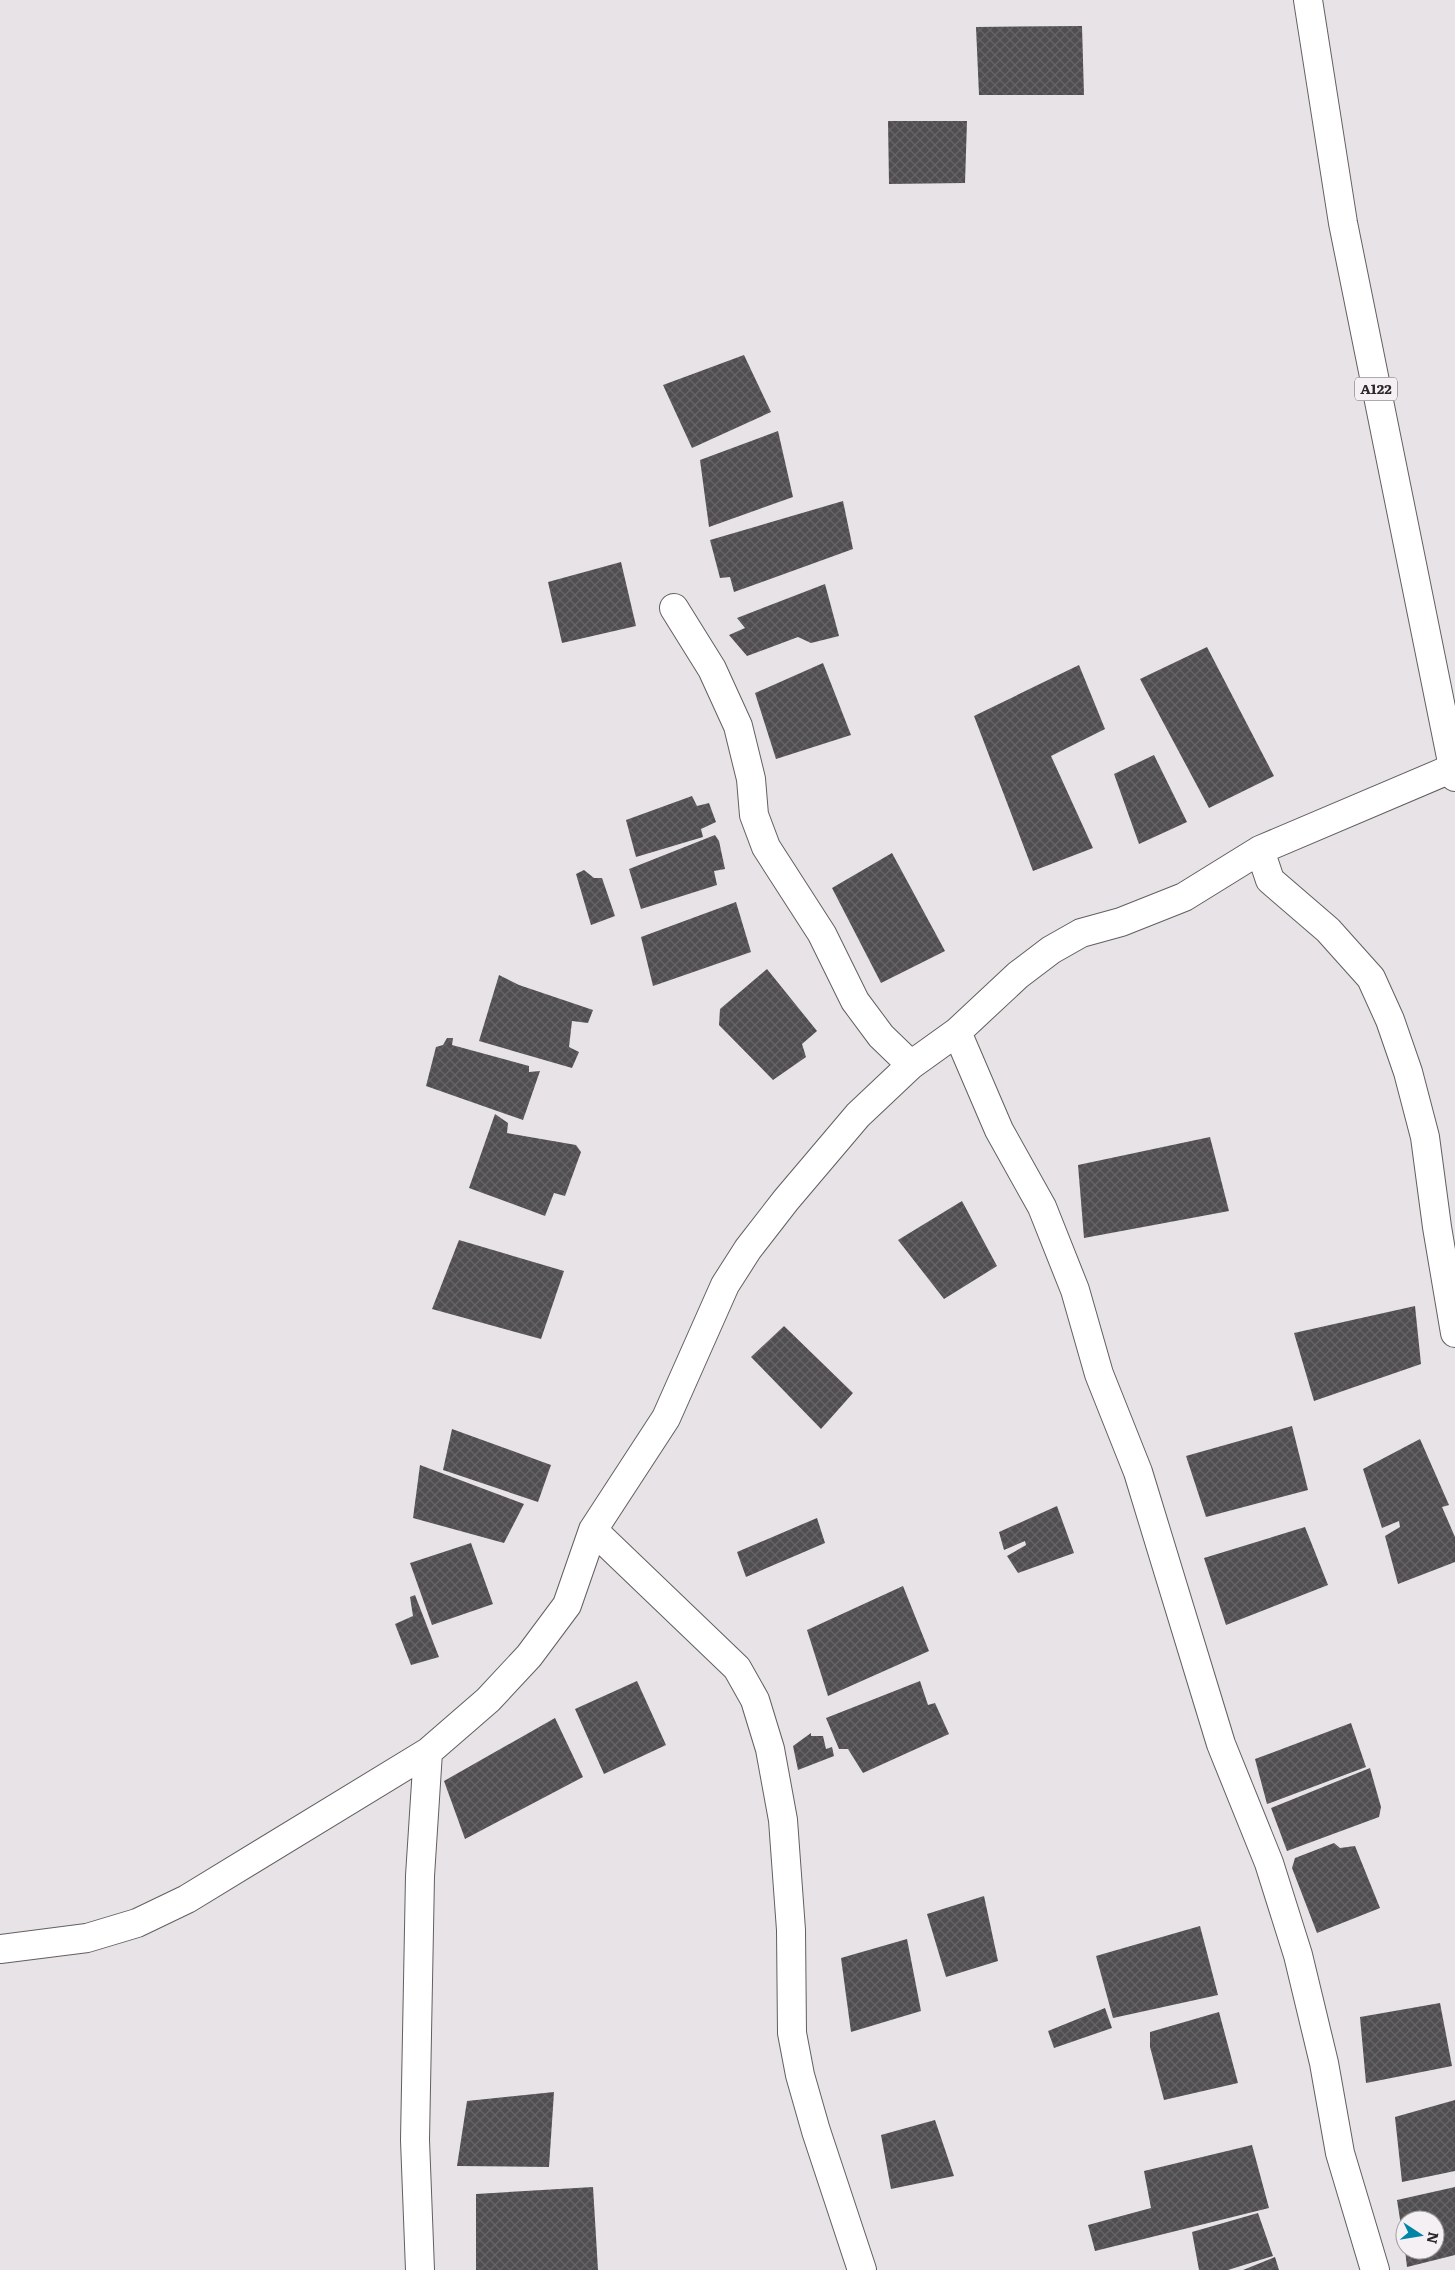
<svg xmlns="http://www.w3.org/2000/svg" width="1455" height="2270" font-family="Literata,serif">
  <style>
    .building { fill: url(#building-cross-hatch) }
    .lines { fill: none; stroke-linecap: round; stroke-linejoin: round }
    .minor-casing { stroke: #625f61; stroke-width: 30 }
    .trunk-casing { stroke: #625f61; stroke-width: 30 }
    .minor { stroke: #fff; stroke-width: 28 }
    .trunk { stroke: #fff; stroke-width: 28 }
    .labels { text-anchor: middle; stroke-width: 5; stroke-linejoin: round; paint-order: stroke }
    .shield { fill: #f4f0f3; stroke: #676466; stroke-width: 1 }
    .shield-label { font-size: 14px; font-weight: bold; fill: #2a2829 }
  </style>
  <defs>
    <pattern id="building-cross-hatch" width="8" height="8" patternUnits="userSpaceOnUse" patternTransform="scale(1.25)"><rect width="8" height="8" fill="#504e51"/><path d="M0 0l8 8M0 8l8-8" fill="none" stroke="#666467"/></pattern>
  </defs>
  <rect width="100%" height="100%" fill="#e7e3e6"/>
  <path class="building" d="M1082,26L1084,95H979L976,27Z
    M888,121H967L965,183L889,184Z
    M744,355L771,412L692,448L663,385Z
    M778,431L793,497L709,527L700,460Z
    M843,501L853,549L734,592L730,577L720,578L710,540Z
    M621,562L636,626L562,643L548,582Z
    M825,584L839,636L811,643L798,637L747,656L729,635L745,628L737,618Z
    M1207,647L1274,776L1209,808L1140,679Z
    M823,663L851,735L776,759L755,693Z
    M1079,665L1105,729L1051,756L1093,848L1033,871L974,716Z
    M1154,755L1187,822L1139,844L1114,774Z
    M692,796L697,806L709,803L716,822L701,829L703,837L636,857L626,820Z
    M715,835L719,841L725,869L714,871L717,885L641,909L629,869Z
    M892,853L945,951L881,983L832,888Z
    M584,870L594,878H602L615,916L591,925L576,874Z
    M736,902L751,952L653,986L641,937Z
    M767,969L817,1031L802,1044L806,1057L773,1080L719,1025L720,1009Z
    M499,975L519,985L593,1010L588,1023L572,1021L569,1047L579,1052L572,1068L479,1041Z
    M447,1038H453L452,1045L529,1066V1072L540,1071L523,1120L426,1086L436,1047L443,1045Z
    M495,1114L508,1123L507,1133L576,1145L581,1152L565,1196L554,1193L545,1216L469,1188Z
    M1210,1137L1229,1211L1084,1238L1078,1165Z
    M962,1201L997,1266L944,1299L898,1240Z
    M459,1240L564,1271L541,1339L432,1309Z
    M1415,1306L1421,1364L1314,1401L1294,1333Z
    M784,1326L853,1393L821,1429L751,1357Z
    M1292,1426L1308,1490L1206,1517L1186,1456Z
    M452,1429L551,1465L538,1502L443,1470Z
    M1420,1439L1449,1505L1442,1507L1455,1537V1562L1398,1584L1385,1536L1400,1527L1399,1521L1382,1528L1363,1469Z
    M420,1465L524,1504L504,1543L413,1518Z
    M1057,1506L1074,1553L1018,1573L1007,1556L1026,1545L1025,1541L1004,1550L999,1532Z
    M817,1518L825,1543L746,1577L737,1552Z
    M1305,1527L1328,1585L1226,1625L1204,1558Z
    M471,1543L493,1604L432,1625L410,1563Z
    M903,1586L929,1651L828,1696L807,1630Z
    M415,1595L439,1657L411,1665L395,1624L413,1616L410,1597Z
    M637,1681L666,1745L604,1774L575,1709Z
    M920,1681L928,1705L935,1703L949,1734L863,1773L848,1749H839L826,1718Z
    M555,1718L583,1777L465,1839L444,1781Z
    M1351,1723L1366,1767L1267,1804L1255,1759Z
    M811,1733V1736H823L826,1749L832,1747L834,1756L798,1770L793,1746Z
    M1370,1768L1381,1807L1379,1817L1287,1851L1271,1808Z
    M1334,1843L1340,1848L1355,1846L1380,1908L1317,1933L1292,1868L1295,1858Z
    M984,1896L998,1961L946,1977L927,1914Z
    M1200,1926L1218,1995L1113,2018L1096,1956Z
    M907,1939L921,2011L851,2032L841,1958Z
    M1440,2003L1452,2066L1366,2083L1360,2017Z
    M1105,2008L1112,2028L1054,2048L1048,2031Z
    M1219,2012L1238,2083L1164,2100L1150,2047V2032Z
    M554,2092L549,2167L457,2166L467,2101Z
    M1455,2100V2171L1402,2182L1395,2117Z
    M935,2120L954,2176L891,2189L881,2135Z
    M1252,2145L1269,2208L1095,2251L1088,2225L1151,2208L1144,2171Z
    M593,2187L598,2270H476V2194Z
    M1455,2187V2255L1407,2267L1405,2250H1435V2220H1405L1404,2245L1397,2200Z
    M1258,2213L1273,2256L1228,2270H1199L1192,2232Z
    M1275,2257L1279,2270H1243Z"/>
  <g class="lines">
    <g class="minor-casing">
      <path id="minor" d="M674,608L712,669L738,726L751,779L754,815L766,847L822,934L855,1001L881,1036L911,1065
        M1260,850L1270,880L1328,930L1371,978L1390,1020L1408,1072L1425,1137L1437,1227L1455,1333
        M957,1032L999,1130L1042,1207L1075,1290L1099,1374L1138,1472L1221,1744L1269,1863L1298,1955L1324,2063L1340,2153L1375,2270
        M593,1530L737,1668L755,1700L770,1749L783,1820L791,1930L792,2033L800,2075L816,2131L862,2270
        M0,1949L87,1938L137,1923L187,1899L428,1752L488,1700L529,1656L567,1605L593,1530L666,1418L725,1285L748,1249L786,1200L858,1115L911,1065L957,1032L1018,975L1051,950L1081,933L1121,922L1184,897L1260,850L1453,768
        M420,2270L415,2140L420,1876L428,1752"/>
    </g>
    <g class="trunk-casing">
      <path id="trunk" d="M1308,0L1343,223L1455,777"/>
    </g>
    <use href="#minor" class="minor"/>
    <use href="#trunk" class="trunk"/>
  </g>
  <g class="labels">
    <rect class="shield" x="1355" y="377.5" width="42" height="23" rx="4"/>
    <g class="shield-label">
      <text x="1376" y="394">A122</text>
    </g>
  </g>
  <g transform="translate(1420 2235) rotate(102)"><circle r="24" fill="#f4f0f3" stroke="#a3a0a2"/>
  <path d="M0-4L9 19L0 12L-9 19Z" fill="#0085a7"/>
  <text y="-8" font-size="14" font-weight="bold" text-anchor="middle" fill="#2a2829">N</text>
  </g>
</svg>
